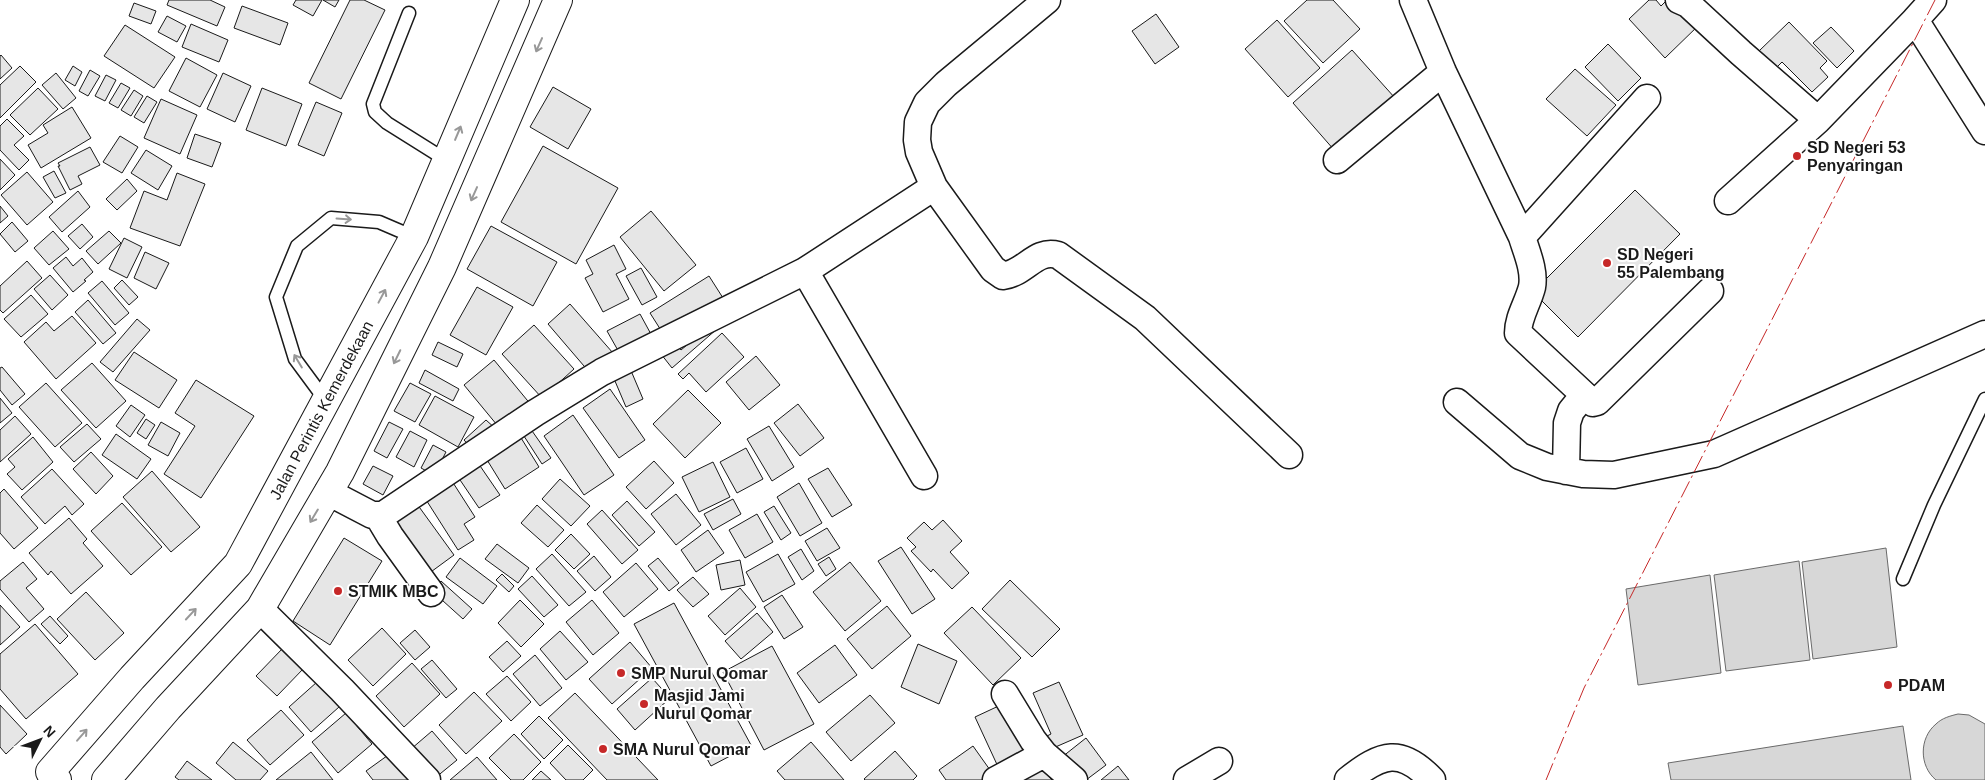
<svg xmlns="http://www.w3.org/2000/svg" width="1985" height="780" font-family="Helvetica,sans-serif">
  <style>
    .water { fill: #d7d7d7; stroke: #6a6a6a }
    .building { fill: #e6e6e6; stroke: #1a1a1a }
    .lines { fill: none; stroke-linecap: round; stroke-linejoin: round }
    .lane-casing { stroke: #1a1a1a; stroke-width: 15 }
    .street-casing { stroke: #1a1a1a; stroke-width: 29 }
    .highway-casing { stroke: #1a1a1a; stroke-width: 30 }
    .lane { stroke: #fff; stroke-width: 12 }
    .street { stroke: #fff; stroke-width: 26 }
    .highway { stroke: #fff; stroke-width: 28 }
    .power { stroke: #c62828; stroke-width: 1; stroke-dasharray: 18 4 2.5 4; stroke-linecap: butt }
    .oneway { stroke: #989898 }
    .poi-dot { fill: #c62828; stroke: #fff; stroke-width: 2 }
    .labels { text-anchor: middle; stroke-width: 4; stroke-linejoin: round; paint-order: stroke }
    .poi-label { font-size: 16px; font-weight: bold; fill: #1a1a1a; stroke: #fff; text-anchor: start }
    .street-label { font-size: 16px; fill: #1a1a1a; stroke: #fff }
  </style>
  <rect width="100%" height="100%" fill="#fff"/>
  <path class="water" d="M1886,548L1897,647L1813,659L1802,562Z
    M1799,561L1810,660L1726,671L1714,575Z
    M1710,575L1721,673L1638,685L1626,589Z
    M1958,714L1969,715L1985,724V780H1936C1919,766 1919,738 1936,724C1942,718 1950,716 1958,714Z
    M1903,726L1911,780H1671L1668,763Z"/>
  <path class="building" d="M169,0H210L225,7L217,26L167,5Z
    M296,0H322L313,16L293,5Z
    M323,0H339L335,7Z
    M350,0H364L385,10L341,99L309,83Z
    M1307,0H1333L1360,29L1323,63L1284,21Z
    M1649,0H1656L1661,6L1667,0L1700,24L1665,58L1629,19Z
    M134,3L156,11L151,24L129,16Z
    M242,6L288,23L280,45L234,28Z
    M1156,14L1179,47L1155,64L1132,31Z
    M167,16L186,26L177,42L158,32Z
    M1277,20L1320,68L1288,97L1245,49Z
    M1789,22L1827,61L1820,68L1828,77L1812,92L1782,62L1776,68L1759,51Z
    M191,24L228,40L219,62L182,47Z
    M125,25L175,57L154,88L104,56Z
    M1831,27L1854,51L1837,68L1813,43Z
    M1608,44L1641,78L1618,101L1585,67Z
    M1352,50L1395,98L1335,151L1293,103Z
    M1,55L12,68L0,79V56Z
    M186,58L217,75L200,107L169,91Z
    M20,66L36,82L0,118V85Z
    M73,66L82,72L75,86L65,80Z
    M1575,69L1616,105L1587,136L1546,99Z
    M90,70L100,76L88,96L79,91Z
    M56,73L76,98L63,109L42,85Z
    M223,73L251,86L235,122L207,109Z
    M106,75L116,80L105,101L95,96Z
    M121,83L130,88L118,108L109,103Z
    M553,87L591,109L568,149L530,127Z
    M38,88L58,109L30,135L10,115Z
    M262,88L302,104L286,146L246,130Z
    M134,90L143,96L131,116L121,110Z
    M147,96L157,102L144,123L134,117Z
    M161,99L197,115L180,154L144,138Z
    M316,102L342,113L324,156L298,145Z
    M72,107L91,138L41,168L28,145L48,133L43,125Z
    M7,119L24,136L14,145L29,160L19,170L0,150V126Z
    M195,134L221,143L212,167L187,158Z
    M120,136L138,147L122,173L103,162Z
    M543,146L618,188L576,264L501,222Z
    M90,147L100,165L78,176L82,184L70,190L58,166H60L58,163Z
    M146,150L172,166L158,190L131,173Z
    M0,159L15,175L0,190Z
    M54,171L66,193L55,198L43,177Z
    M27,172L53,202L27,225L1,195Z
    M177,173L205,184L180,246L130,228L144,191L167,200Z
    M127,179L137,191L117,210L106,199Z
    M1635,190L1680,234L1578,337L1533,292Z
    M78,191L90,207L62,232L49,217Z
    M0,206L8,216L0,223Z
    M651,211L696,265L664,291L620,237Z
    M12,222L28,241L15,252L0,234Z
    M82,224L93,237L80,249L68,236Z
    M491,226L557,262L533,306L467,269Z
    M53,231L69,249L49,265L34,248Z
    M109,231L121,243L98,264L86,251Z
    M124,238L142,247L127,278L109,269Z
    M614,245L626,269L616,274L629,299L603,312L585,278L593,274L586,260Z
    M145,252L169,263L156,289L134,278Z
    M66,257L73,266L82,258L93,272L84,280L86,281L73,292L53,268Z
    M27,261L42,278L3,313L0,310V286Z
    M641,268L657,297L642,305L626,276Z
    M50,275L68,295L52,310L34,289Z
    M709,276L723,298L664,335L650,313Z
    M122,280L138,297L129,305L114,288Z
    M102,281L129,313L115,325L88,293Z
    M477,287L513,307L486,355L450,335Z
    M31,295L48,314L21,337L4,319Z
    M88,300L116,333L103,344L75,312Z
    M570,304L613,353L590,373L548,324Z
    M640,314L652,336L620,354L607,331Z
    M72,316L96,343L56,379L24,342L46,322L54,331Z
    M137,319L150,330L113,372L100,362Z
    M712,324L717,329L672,368L661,354L675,343L681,350Z
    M534,325L574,369L542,398L502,354Z
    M722,333L744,357L706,392L689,373L683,379L678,374Z
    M438,342L463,354L457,367L432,355Z
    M134,352L177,380L159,408L115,380Z
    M756,356L780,385L749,410L726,382Z
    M494,360L532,406L502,431L464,385Z
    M92,363L126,401L96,428L61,390Z
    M629,366L643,399L626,407L612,374Z
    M2,367L25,394L12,405L0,390V368Z
    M425,370L459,389L453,401L419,383Z
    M196,380L254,416L201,498L164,474L195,426L175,413Z
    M46,383L82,423L55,447L19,407Z
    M410,383L431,394L415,422L394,411Z
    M610,389L645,440L619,458L583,408Z
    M688,390L721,423L685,458L653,424Z
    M435,396L474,417L458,447L419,425Z
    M0,398L12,413L0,423Z
    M798,404L824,438L800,456L774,423Z
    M131,405L145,415L130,437L116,426Z
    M573,415L614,475L584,495L544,436Z
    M15,416L31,434L0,462V430Z
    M146,419L155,425L146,439L137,433Z
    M486,420L496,429L473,450L464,440Z
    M161,422L180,433L168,456L148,445Z
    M389,422L403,429L387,458L374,451Z
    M87,424L101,439L74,462L60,447Z
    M769,426L794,467L772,481L747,439Z
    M530,428L551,458L542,464L522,433Z
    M410,431L427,440L414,467L396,457Z
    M518,433L539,467L505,489L484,455Z
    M116,434L151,459L137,479L102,455Z
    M33,437L53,462L22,490L7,474L15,467L8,459Z
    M433,445L446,452L434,475L421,468Z
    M746,448L763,479L737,493L720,462Z
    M91,452L113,476L96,494L73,469Z
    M476,460L500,495L479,508L456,474Z
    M654,461L674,483L646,509L626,487Z
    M713,462L730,497L699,512L682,477Z
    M373,466L393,476L383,495L363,484Z
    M828,468L852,505L832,517L808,479Z
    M52,469L84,504L72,515L65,506L45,524L21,497Z
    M152,471L200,527L171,552L123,497Z
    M450,478L475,517L464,524L474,540L458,550L423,495Z
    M560,479L590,506L571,526L542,499Z
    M799,483L822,523L800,536L777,497Z
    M4,489L38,528L14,549L0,533V493Z
    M676,494L701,525L676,545L651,514Z
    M733,499L741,514L713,530L704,514Z
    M627,501L655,532L639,546L612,515Z
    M122,503L162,547L131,575L91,531Z
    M417,504L454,555L424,577L386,526Z
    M537,505L564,530L548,547L521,523Z
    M774,506L791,533L781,540L764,512Z
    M602,510L638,550L622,564L587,524Z
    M757,514L773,542L745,558L729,530Z
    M69,518L87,539L83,543L103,566L71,594L51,571L48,575L29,553Z
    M943,520L962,541L950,552L969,573L952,589L933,569L931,572L911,551L916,547L907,538L924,522L932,530Z
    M827,528L840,548L817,561L805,541Z
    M708,530L724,553L696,572L681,550Z
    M571,534L590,554L574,569L555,550Z
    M344,538L382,561L330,645L293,621Z
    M497,544L529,568L518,583L485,559Z
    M901,547L935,599L912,614L878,561Z
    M801,549L814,571L802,580L788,557Z
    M552,554L586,592L569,606L536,569Z
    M778,554L795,584L763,602L746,572Z
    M594,556L611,577L595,591L577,571Z
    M829,557L836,569L826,576L818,564Z
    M460,558L497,586L483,604L446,577Z
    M658,558L679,583L669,591L648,566Z
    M740,560L745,585L721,590L716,565Z
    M23,562L37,579L26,588L44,609L29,622L0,589V581Z
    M850,562L881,601L845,631L813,592Z
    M636,563L658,589L624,617L603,592Z
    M502,574L514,586L509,592L496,580Z
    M532,576L558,605L544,617L518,589Z
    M693,577L709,594L693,607L677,590Z
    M1010,580L1060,629L1032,657L982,609Z
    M441,581L472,609L463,619L432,591Z
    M740,588L756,607L725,635L708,616Z
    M86,592L124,633L95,660L57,619Z
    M782,595L803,627L784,639L764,607Z
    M520,600L544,624L521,647L498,623Z
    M592,600L619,633L593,655L566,622Z
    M674,603L751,745L711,766L634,624Z
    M0,605L20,627L0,645Z
    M887,606L911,636L872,669L847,639Z
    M972,607L1021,658L993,685L944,633Z
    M757,613L773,632L741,659L725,641Z
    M50,616L68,636L60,644L41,624Z
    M35,624L78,674L26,719L0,689V654Z
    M382,628L406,654L373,686L348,660Z
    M415,630L430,647L415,660L400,643Z
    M560,631L588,662L566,680L540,649Z
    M507,641L521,656L503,672L489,657Z
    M630,642L652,668L612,704L589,679Z
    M918,644L957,661L939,704L901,687Z
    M835,645L857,675L819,703L797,673Z
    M772,646L814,724L764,750L723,672Z
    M283,648L304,668L277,696L256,676Z
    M535,655L562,688L540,706L513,674Z
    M432,660L457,689L446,698L421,669Z
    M412,663L440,694L404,727L376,696Z
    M507,676L531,702L511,721L486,694Z
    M652,678L670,698L635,730L617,709Z
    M317,682L339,707L311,732L289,707Z
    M1059,682L1083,735L1044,752L1037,741L1051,734L1033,693Z
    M474,692L502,721L466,754L439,725Z
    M575,693L658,780H607L548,718Z
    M870,695L895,723L851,761L826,732Z
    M1005,703L1031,757L1000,771L975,717Z
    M0,705L27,734L6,754L0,747Z
    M281,710L304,735L270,765L247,740Z
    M346,713L372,744L338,773L312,742Z
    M539,716L563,740L544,759L521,734Z
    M432,731L457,760L435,778L411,749Z
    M514,734L541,762L523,780H511L489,758Z
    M1086,738L1106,765L1086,780L1057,761Z
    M233,742L268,771L260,780H236L216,763Z
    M811,742L844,780H785L777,771Z
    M568,745L593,770L583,780H566L550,763Z
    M973,746L995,777L990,780H946L939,770Z
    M895,751L917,776L913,780H865L864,779Z
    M311,752L333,780H276Z
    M391,753L412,780H373L366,771Z
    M477,757L497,780H450Z
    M187,761L212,780H179L175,777Z
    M1036,763L1052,780H1018Z
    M1118,766L1129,780H1101Z
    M541,771L551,780H532Z"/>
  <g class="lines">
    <g class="lane-casing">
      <path id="lane" d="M409,13L373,104L375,112L387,123L446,160
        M326,401L295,359L276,297L297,246L331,218L379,222L414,237
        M1903,579L1934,505L1985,399"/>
    </g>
    <g class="street-casing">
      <path id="street" d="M1413,0L1443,72L1522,237L1647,98
        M1679,0L1688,4L1741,53L1818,120
        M1915,20L1933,0
        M1337,160L1443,72
        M934,187L919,152L917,140L918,122L927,103L946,84L1047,0
        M1728,201L1818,120L1915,20L1985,131
        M1522,237C1527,253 1535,271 1532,287C1528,303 1518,317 1518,333L1593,403L1597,402L1710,291
        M805,271L924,476
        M1457,402L1520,456L1547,467L1583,474L1614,475L1714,454L1985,334
        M1566,471L1567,423L1571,411L1584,395
        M328,492L372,515H383L535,413L602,372L805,271L934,187L993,269L1003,276C1027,272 1035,249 1058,255L1145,318L1289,455
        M378,516L390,536L431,593
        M260,609L342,690L427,780
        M1005,694L1033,740L1044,754L1074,780
        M996,780L1044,754
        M1187,780L1219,761
        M1348,780C1382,753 1401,747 1432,780"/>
    </g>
    <g class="highway-casing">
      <g id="highway">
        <path id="s1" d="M57,780L50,772L132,678L238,564L414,237L515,0"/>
        <path d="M106,780L168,708L260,609L340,472L442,267L558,0"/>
      </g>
    </g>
    <use href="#lane" class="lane"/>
    <use href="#street" class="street"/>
    <use href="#highway" class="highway"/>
    <path class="power" d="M1546,780L1584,688L1935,0"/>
  </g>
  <defs><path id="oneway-shaft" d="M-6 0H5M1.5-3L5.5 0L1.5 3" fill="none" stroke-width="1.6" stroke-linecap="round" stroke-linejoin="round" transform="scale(1.25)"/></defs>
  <g class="oneway">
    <use href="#oneway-shaft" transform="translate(539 45) rotate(114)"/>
    <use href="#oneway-shaft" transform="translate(458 133) rotate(-67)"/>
    <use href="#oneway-shaft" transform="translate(474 194) rotate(114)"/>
    <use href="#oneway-shaft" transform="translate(344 219) rotate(4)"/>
    <use href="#oneway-shaft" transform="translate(382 296) rotate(-62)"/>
    <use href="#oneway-shaft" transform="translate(397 357) rotate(116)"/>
    <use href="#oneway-shaft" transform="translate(298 361) rotate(-121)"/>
    <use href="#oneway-shaft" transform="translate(314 516) rotate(121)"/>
    <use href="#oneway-shaft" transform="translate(191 614) rotate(-47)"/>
    <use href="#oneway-shaft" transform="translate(82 735) rotate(-49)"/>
  </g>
  <g class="poi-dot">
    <circle cx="1797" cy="156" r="5"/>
    <circle cx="1607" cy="263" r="5"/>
    <circle cx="338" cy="591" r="5"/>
    <circle cx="621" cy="673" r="5"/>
    <circle cx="1888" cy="685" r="5"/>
    <circle cx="644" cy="704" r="5"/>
    <circle cx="603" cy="749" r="5"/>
  </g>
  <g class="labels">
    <g class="poi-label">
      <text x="1807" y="153">SD Negeri 53<tspan x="1807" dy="18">Penyaringan</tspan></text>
      <text x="1617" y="260">SD Negeri<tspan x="1617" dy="18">55 Palembang</tspan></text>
      <text x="348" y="597">STMIK MBC</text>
      <text x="631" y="679">SMP Nurul Qomar</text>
      <text x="1898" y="691">PDAM</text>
      <text x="654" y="701">Masjid Jami<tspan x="654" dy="18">Nurul Qomar</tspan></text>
      <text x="613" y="755">SMA Nurul Qomar</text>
    </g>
    <g class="street-label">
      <text dy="6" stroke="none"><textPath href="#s1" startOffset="466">Jalan Perintis Kemerdekaan</textPath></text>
    </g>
  </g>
  <g transform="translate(40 740) rotate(48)" stroke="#ffffff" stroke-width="4" paint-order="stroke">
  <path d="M0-4L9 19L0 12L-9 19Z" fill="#1a1a1a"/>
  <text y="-8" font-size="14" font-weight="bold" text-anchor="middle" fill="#1a1a1a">N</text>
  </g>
</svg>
